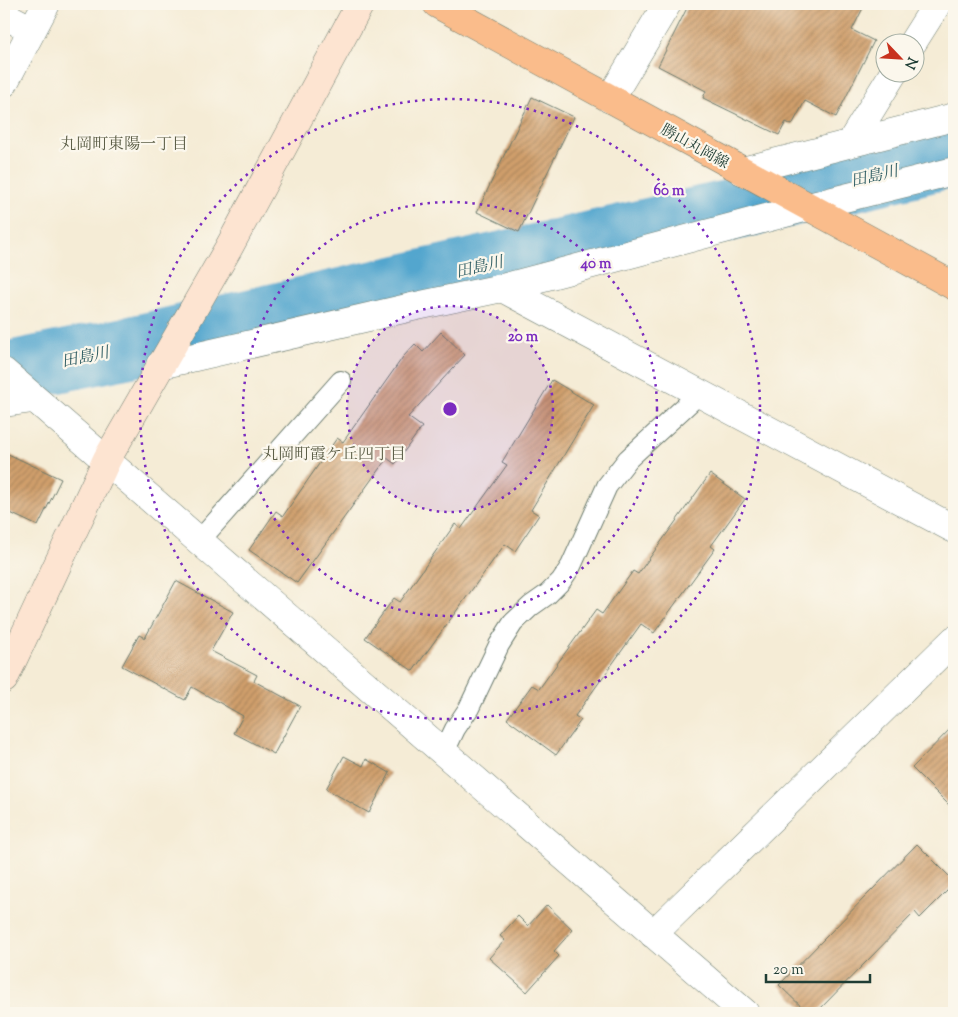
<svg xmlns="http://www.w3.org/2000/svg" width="958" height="1017" font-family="'Sorts Mill Goudy','Noto Serif JP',serif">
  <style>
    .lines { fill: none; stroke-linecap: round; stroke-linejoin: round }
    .river { stroke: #52a6ce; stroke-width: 62 }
    .building { fill: url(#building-hatch) }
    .lane-casing { stroke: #6a7a6d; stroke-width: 22 }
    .street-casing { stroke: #6a7a6d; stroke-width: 29 }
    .secondary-casing { stroke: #6a7a6d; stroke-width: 29 }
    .primary-casing { stroke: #6a7a6d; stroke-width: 29 }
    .lane { stroke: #fff; stroke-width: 20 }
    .street { stroke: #fff; stroke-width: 28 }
    .secondary { stroke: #fde4d1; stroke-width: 28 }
    .primary { stroke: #fabc8b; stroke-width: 28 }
    .ring { fill: none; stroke: #7b2cbf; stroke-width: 2.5; stroke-dasharray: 2.5 5 }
    .labels { text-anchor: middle; stroke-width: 4.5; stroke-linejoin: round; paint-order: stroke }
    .street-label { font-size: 15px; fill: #1f3d34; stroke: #fbf7ec }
    .neighbourhood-label { font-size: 16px; fill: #5d5f48; stroke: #fbf7ec }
    .water-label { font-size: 16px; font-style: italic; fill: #2e5c62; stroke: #fbf7ec }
    .centre { fill: #7b2cbf; stroke: #fbf7ec; stroke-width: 2.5 }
    .ring-label { font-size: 15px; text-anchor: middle; font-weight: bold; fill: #7b2cbf; stroke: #fbf7ec; stroke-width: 4.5; stroke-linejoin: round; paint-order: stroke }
  </style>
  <defs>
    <pattern id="building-hatch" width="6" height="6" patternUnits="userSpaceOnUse" patternTransform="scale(1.25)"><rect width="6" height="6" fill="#d09f6c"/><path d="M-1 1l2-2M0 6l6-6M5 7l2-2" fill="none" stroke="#a8835a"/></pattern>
  </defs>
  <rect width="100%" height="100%" fill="#fbf7ec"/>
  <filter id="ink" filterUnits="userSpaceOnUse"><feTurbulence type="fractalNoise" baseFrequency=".02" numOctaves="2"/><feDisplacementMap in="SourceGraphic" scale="10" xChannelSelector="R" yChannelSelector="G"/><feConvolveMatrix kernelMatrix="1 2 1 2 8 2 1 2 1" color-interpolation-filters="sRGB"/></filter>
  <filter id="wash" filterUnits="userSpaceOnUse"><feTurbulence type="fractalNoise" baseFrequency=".0096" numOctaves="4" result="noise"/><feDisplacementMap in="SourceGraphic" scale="20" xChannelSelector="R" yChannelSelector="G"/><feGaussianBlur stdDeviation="1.12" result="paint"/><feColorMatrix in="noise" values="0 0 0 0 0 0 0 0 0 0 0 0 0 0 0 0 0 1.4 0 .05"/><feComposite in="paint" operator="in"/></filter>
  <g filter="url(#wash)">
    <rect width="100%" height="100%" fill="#f5ecd6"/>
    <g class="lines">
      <path class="river" d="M4,373L135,346L732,210L954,156"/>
    </g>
    <g id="blocks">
      <path class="building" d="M689,4H865L852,30L874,41L836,117L805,101L792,125L786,122L779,135L703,98L706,91L658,66Z
        M532,97L574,117L519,232L477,212Z
        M441,332L465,355L408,417L422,427L395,464L387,458L297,583L249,550L276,511L283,516L337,438L343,442L403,357L415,344L423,352Z
        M552,380L594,405L531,510L539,515L515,551L505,544L413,671L365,638L394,598L400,602L455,524L461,529L507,465L502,462Z
        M4,452L61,479L38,526L4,510Z
        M710,474L745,499L711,546L715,549L654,633L641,624L575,716L581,720L556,755L507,719L532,685L539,689L596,610L602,614L633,571L638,574Z
        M176,581L233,612L211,651L257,675L254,681L300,706L274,754L234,733L243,716L192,687L185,700L122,666L139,635L145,638Z
        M954,725V810L912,768Z
        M344,756L363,766L366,759L390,773L369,813L326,789Z
        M917,844L954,881V884L920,918L915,912L816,1013H808L779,985Z
        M547,905L573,930L554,951L559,956L527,992L489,958L505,940L500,936L518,916L528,926Z"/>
    </g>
  </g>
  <g filter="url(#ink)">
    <use href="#blocks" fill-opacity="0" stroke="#6a7a6d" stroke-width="1"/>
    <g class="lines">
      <g class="lane-casing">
        <path id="lane" d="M200,540L341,381
          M444,752L455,729L469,708L499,645L513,623L531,606L548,594L561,581L571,566L607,486L628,459L700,393"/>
      </g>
      <g class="street-casing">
        <path id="street" d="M4,15L32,30
          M913,42L937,4
          M4,83L46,4
          M610,99L667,4
          M851,142L894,72
          M742,171L954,117
          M502,288L954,529
          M160,365L412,307L502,288L808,207L954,171
          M4,372L745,1013
          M4,403L33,399
          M653,934L954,640"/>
      </g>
      <g class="secondary-casing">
        <path id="secondary" d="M4,679L107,459L228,249L360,4"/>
      </g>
      <g class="primary-casing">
        <path id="primary" d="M437,4L954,286"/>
      </g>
      <use href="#lane" class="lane"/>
      <use href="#street" class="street"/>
      <use href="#secondary" class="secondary"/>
      <use href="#primary" class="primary"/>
    </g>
  </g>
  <circle cx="450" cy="409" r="103" fill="#7b2cbf" fill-opacity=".12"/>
  <g class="ring">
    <circle cx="450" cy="409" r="103"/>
    <circle cx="450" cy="409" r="207"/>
    <circle cx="450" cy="409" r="310"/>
  </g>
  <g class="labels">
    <g class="street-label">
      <text transform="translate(695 146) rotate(29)" y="5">勝山丸岡線</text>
    </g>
    <g class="neighbourhood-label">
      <text x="124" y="149">丸岡町東陽一丁目</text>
      <text x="334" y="459">丸岡町霞ケ丘四丁目</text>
    </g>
    <g class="water-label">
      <text transform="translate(874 175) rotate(-13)" y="6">田島川</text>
      <text transform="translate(479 266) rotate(-13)" y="6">田島川</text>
      <text transform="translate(85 356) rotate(-12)" y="6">田島川</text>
    </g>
  </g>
  <circle cx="450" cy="409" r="8" class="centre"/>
  <g class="ring-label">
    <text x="669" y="195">60 m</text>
    <text x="596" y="268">40 m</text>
    <text x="523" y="341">20 m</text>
  </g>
  <rect width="958" height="1017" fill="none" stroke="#fbf7ec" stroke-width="20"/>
  <g transform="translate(900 58) rotate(115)"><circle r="24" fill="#fbf7ec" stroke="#a3ada2"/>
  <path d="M0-4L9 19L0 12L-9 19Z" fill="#c8321e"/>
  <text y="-8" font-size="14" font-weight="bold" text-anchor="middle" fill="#1f3d34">N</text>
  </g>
  <path d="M766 974v8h104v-8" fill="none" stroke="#1f3d34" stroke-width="2.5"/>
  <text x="773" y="974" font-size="15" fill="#1f3d34" stroke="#fbf7ec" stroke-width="4" paint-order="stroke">20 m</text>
</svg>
